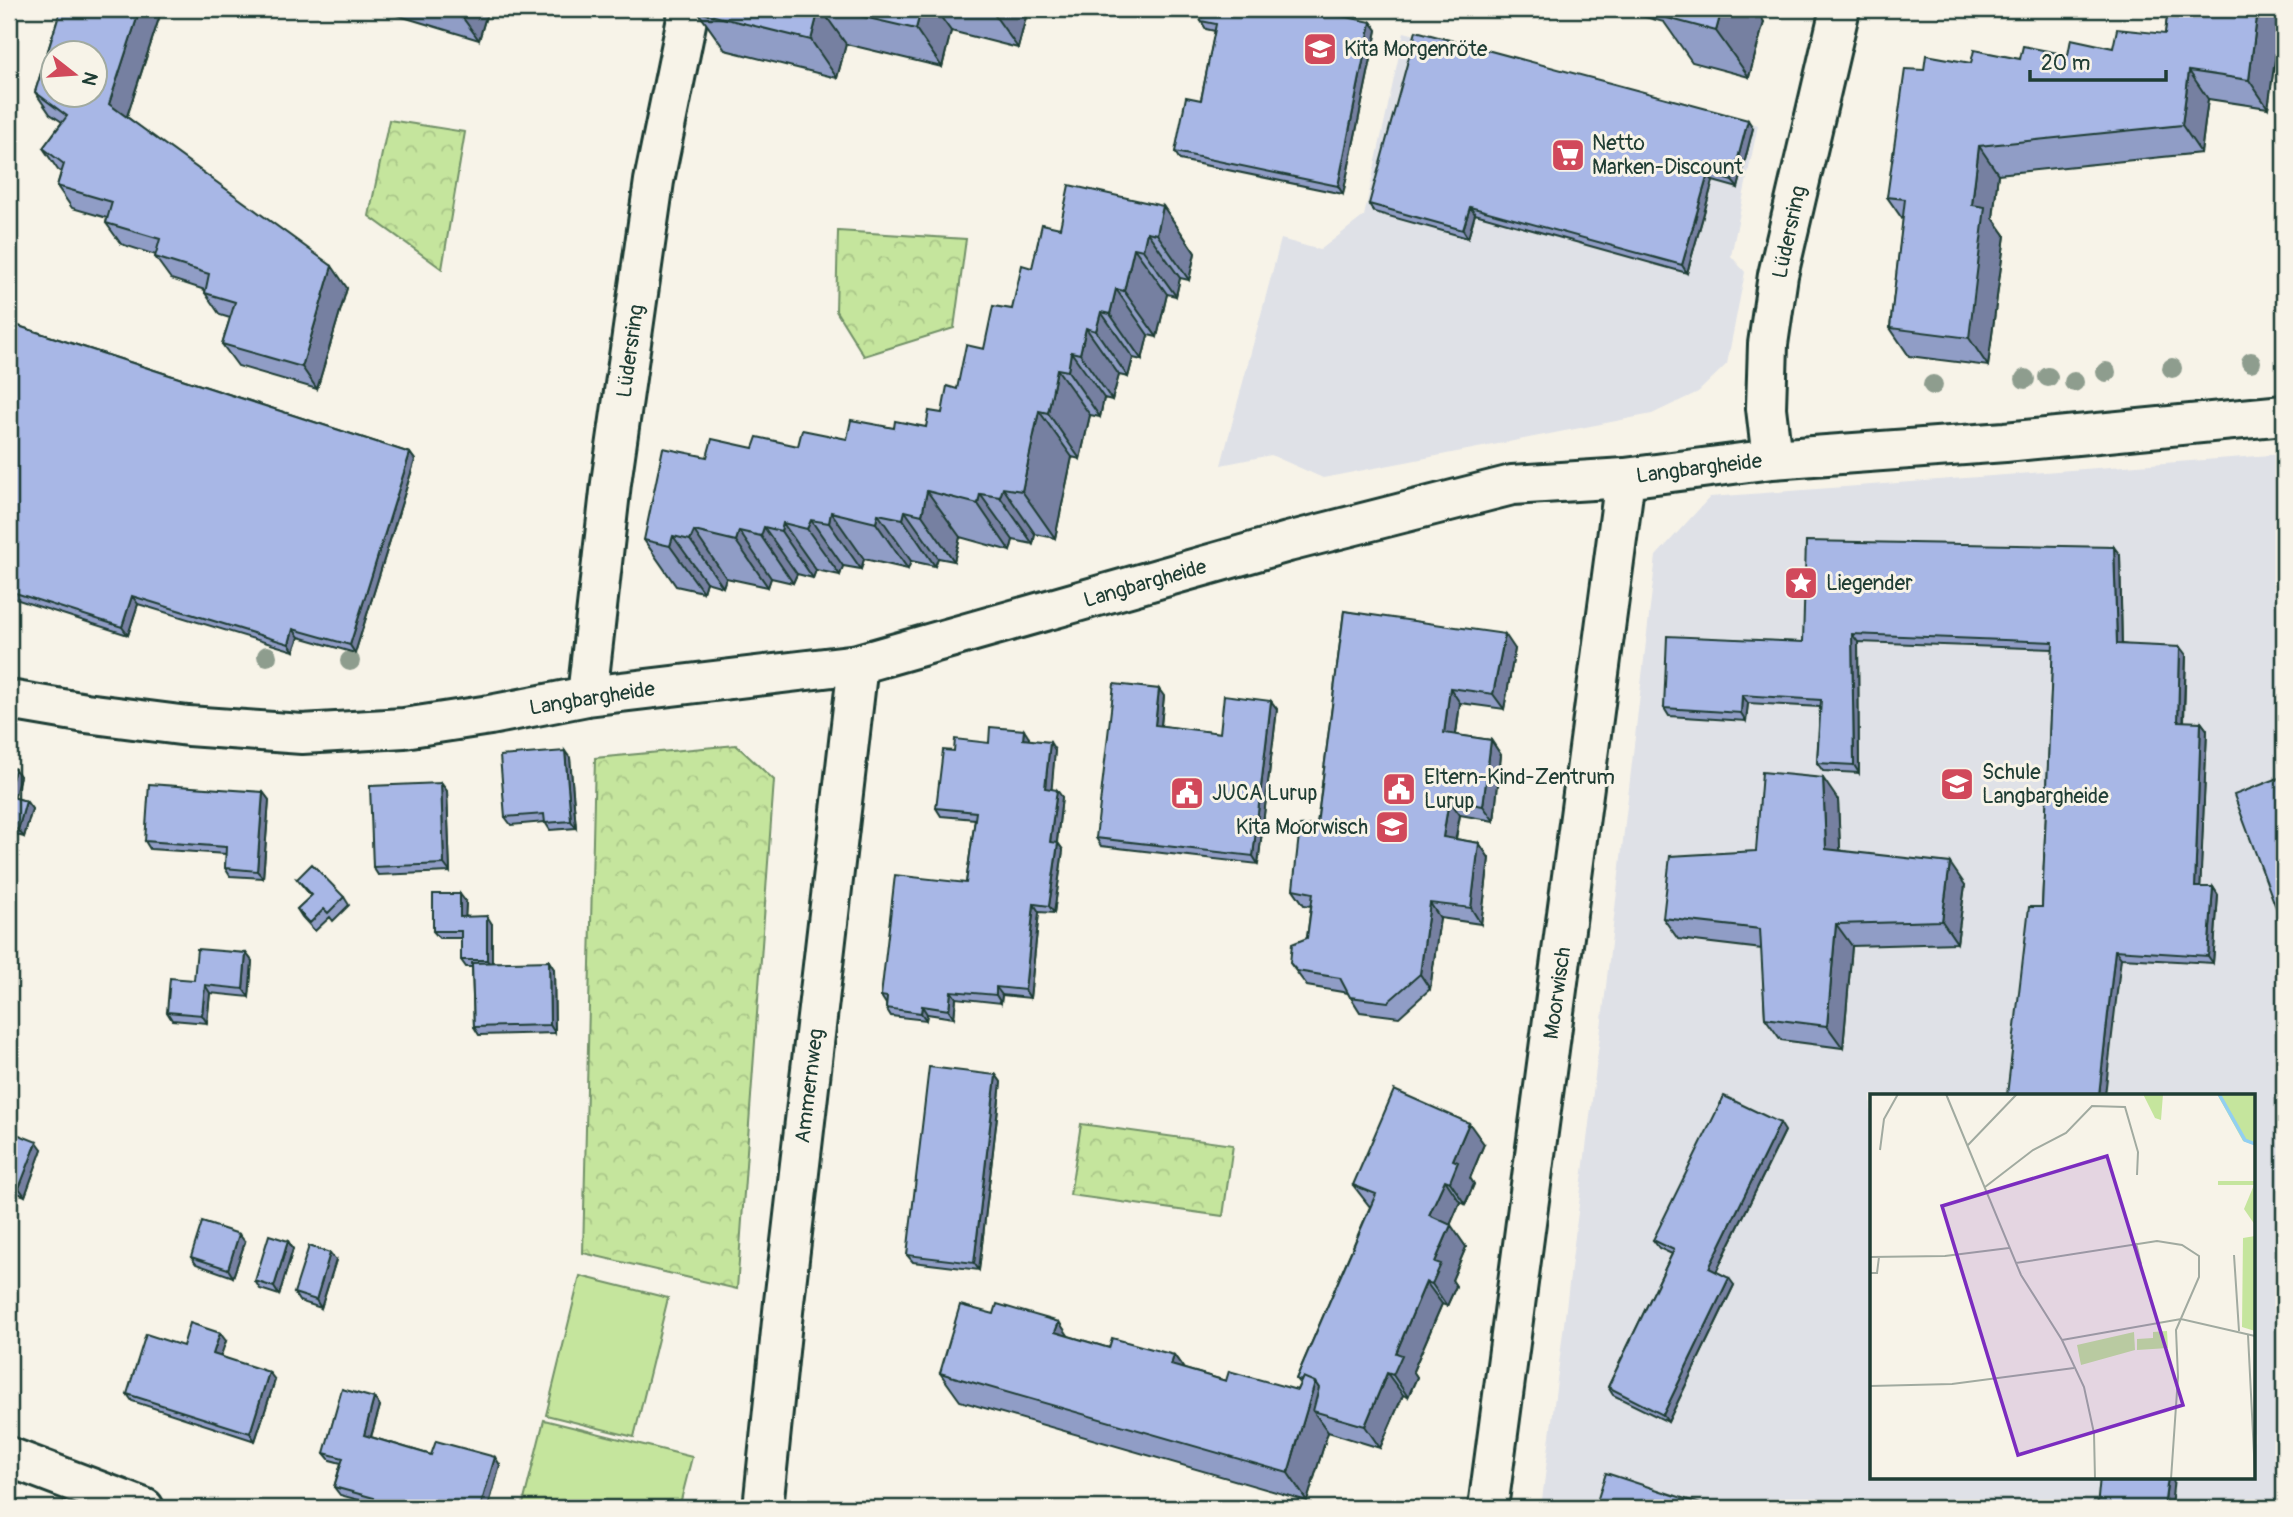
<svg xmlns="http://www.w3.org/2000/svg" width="2293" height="1517" font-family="Pangolin,sans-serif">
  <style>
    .built { fill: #dfe1e7; fill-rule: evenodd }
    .green { fill: #c5e59d; stroke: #729168; stroke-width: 2 }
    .forest { fill: url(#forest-crowns); stroke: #729168; stroke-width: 2 }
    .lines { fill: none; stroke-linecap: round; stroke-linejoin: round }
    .minor-casing { stroke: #1f3d34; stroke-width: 44 }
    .minor { stroke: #f7f3e8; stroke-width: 38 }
    .tree { fill: #8e9d8e }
    .wall { fill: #909dc6; stroke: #1f3d34; stroke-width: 2 }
    .shaded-wall { fill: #7680a1; stroke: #1f3d34; stroke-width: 2 }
    .building { fill: #a8b7e6; stroke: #1f3d34; stroke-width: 2; fill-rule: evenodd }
    .labels { text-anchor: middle; stroke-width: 6; stroke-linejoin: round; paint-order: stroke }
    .poi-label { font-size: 21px; fill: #1f3d34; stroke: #f7f3e8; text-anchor: start }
    .street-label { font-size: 21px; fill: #1f3d34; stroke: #f7f3e8 }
    .inset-river { fill: none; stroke: #92cff2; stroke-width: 3.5 }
    .inset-road { fill: none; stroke: #a1aaa0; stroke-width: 2 }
    .view { fill: #7b2cbf; fill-opacity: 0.15; stroke: #7b2cbf; stroke-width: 3.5 }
    .inset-edge { fill: none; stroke: #1f3d34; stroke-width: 3.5 }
  </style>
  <defs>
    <pattern id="forest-crowns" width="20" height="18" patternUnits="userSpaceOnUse" patternTransform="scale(1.75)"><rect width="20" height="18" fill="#c5e59d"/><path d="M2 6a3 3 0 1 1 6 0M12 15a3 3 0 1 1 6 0" fill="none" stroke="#a9c588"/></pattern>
  </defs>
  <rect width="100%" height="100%" fill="#f7f3e8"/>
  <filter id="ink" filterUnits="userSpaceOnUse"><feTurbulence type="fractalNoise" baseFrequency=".0143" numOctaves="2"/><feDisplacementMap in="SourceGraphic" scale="14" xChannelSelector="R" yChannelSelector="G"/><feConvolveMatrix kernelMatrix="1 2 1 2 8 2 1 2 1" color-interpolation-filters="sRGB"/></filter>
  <g filter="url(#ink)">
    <path class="built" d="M1404,32L1758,125L1731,256L1745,272L1727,364L1698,392L1652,414L1323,478L1271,455L1221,465L1281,239L1320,250L1364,216Z
      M2284,454V1508H1541L1603,1012L1656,556L1710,497ZM1871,1095H2253V1477H1871Z"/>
    <path class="green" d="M580,1276L668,1298L634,1437L546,1415Z
      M544,1420L692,1457L679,1508H522Z"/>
    <path class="forest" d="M389,120L465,132L442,269L369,216Z
      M838,231L966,239L954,328L864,356L836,311Z
      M736,745L774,780L737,1289L583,1253L595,758Z
      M1081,1124L1233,1145L1223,1216L1070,1195Z"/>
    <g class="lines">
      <g class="minor-casing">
        <path id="minor" d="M1772,459L1766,408L1768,344L1778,275L1840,9
          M587,696L611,483L654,181L689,9
          M9,700L86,713L188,726L302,734L404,728L490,715L587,696L858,664L1288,542L1512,485L1625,478L1772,459L2005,442L2284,415
          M9,1457L144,1508
          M763,1508L784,1302L858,664
          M1488,1508L1625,478"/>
      </g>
      <use href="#minor" class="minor"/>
    </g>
    <g class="tree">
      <circle cx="2251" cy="362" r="10"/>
      <circle cx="2172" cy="368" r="10"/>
      <circle cx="2106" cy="372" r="10"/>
      <circle cx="2048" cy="377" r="10"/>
      <circle cx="2025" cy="379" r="10"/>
      <circle cx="2074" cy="382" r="10"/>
      <circle cx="1933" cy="385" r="10"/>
      <circle cx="267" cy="656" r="10"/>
      <circle cx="350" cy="661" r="10"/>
    </g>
    <path class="wall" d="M61,9H162L127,117L347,288L317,389L238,366L222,344L230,318L220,315L205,293V290L171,279L155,257L156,255L121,244L106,223L107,218L72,208L57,186L61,172L58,170L43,148L62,122L50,114L35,92Z
      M379,9H488L479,40L380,10Z
      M699,9H1028L1018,48L951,31L942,67L846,44L837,78L725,50L698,12Z
      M1618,9H1755L1764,22L1749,77L1692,62L1664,22L1619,10Z
      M2168,9H2284V19L2281,18L2268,108L2208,99L2201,153L1998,174L1993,218L2005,235L1988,366L1909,356L1890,328L1903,220L1887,197L1924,70L1971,63L2068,55L2113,48L2165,34Z
      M1201,21L1371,22L1377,30L1343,194L1180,160L1175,152L1201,100L1215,31L1206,29Z
      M1753,128L1738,188L1713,181L1687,273L1475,214L1468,238L1374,212L1369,204Z
      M1163,206L1195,253L1189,280L1180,278L1176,296L1167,294L1157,337L1148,335L1142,360L1133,358L1128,377L1119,375L1112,400L1104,398L1100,417L1090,415L1080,459L1072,457L1055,538L1035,534L1033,544L1013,540L1010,551L960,537L954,561L938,558L935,566L911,561L908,569L864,559L861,569L843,566L840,575L816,570L813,578L797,574L793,583L771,578L768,587L726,578L723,587L706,582L703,592L676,586L644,540L707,457L753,448L798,446L847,439L894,428L926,427L942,413L957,389L1012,309L1032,268L1060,228Z
      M9,323L410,453L415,460L355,653L299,637L294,651L138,604L128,635L9,597Z
      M2120,555L2122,644L2186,655L2184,722H2201L2207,730L2200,887H2213L2218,895L2213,963L2121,958L2042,907L2053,649L1858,642L1859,773L1823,771L1817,763L1820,707L1748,703L1746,721L1669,716L1664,708L1803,642Z
      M1344,611L1515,649L1504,709L1460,703L1456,735L1491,740L1501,755L1494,821L1460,815L1456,839L1479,843L1489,858L1481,924L1440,918L1430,989L1399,1017L1360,1012L1348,993L1307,986L1290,963L1307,938L1311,906L1304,905L1293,889L1317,825Z
      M1164,696L1161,726L1220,733L1271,701L1277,709L1258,864L1101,846L1096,838Z
      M1029,738V740L1055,750L1051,789L1062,797L1057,842L1058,843L1063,850L1054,913L1039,912L1030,998L1002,995L1001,1003L956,998L954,1018L927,1014L926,1020L891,1016L886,1008V1004L881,996L966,883L975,819L941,816L936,808L954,751L989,743Z
      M570,758L576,828L550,830L545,822L511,825L505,817Z
      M9,767L20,776L14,798L26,801L32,809L24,837L9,833Z
      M441,783L447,791L450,872L378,875L373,867Z
      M263,792L269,800L263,878L230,876L225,868L226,854L150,849L145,841Z
      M1838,800L1840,850L1965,885L1957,943L1852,946L1843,1048L1781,1040L1765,1018L1762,949L1678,939L1663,918L1756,851Z
      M297,879L344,897L349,905L333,921L330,917L315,931L302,917L297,909L311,896Z
      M466,902L465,916L492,924V962L554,969L555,1033L479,1035L474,1027L472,967H466L461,960V938H439L433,931Z
      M246,953L252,961L249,997L210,993L207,1023L172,1020L167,1012L194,980Z
      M996,1075L1001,1082L979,1270L913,1262L907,1255Z
      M1785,1131L1716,1272L1734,1285L1668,1422L1613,1395L1608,1387L1672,1254L1659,1248L1653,1240Z
      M9,1133L42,1149L25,1196L9,1190Z
      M1484,1144L1470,1178L1474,1184L1467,1201L1465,1204L1460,1202L1450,1225L1466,1247L1452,1280L1456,1286L1447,1306L1442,1304L1413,1371L1417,1377L1408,1397L1403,1395L1380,1448L1328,1432L1307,1501L960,1401L940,1373L1059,1322L1068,1336L1109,1348L1174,1355L1184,1369L1226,1381L1297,1390L1300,1384L1296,1379L1370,1207L1353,1185Z
      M288,1241L293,1249L279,1295L260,1289L255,1281Z
      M245,1242L233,1277L196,1264L191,1257Z
      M336,1260L321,1308L299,1301L294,1293Z
      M226,1341L220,1356L275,1380L255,1441L132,1401L127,1394L183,1346Z
      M374,1398L380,1406L371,1437L431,1455L500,1465L488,1508H372L373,1504L340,1495L334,1487L341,1463L330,1460L324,1453Z"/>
    <path class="shaded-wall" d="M140,9H162L124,125L109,104Z
      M466,9H488L479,40L463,18Z
      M819,9H821L846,44L837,78L811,40Z
      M921,9H935L951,31L942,67L916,29Z
      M992,9H1028L1018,48L991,10Z
      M1722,9H1755L1764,22L1749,77L1716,31Z
      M2258,9H2274L2281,18L2268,108L2249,80Z
      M1371,22L1377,30L1343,194L1338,186Z
      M2189,71L2208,99L2201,153L2182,125Z
      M1748,120L1753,128L1738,188L1732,181Z
      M1979,146L1998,174L1993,218L2005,235L1988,366L1969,338L1972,205Z
      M1708,174L1713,181L1687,273L1682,265Z
      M1163,206L1195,253L1189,280L1157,234Z
      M1470,207L1475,214L1468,238L1463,230Z
      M1147,232L1180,278L1176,296L1143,250Z
      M1134,248L1167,294L1157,337L1124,291Z
      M332,266L347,288L317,389L302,367Z
      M1116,289L1148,335L1142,360L1110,314Z
      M1101,312L1133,358L1128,377L1096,331Z
      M1086,328L1119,375L1112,400L1080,354Z
      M1071,352L1104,398L1100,417L1068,371Z
      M1057,369L1090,415L1080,459L1048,413Z
      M1039,411L1072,457L1055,538L1022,491Z
      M410,453L415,460L355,653L350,645Z
      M1003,488L1035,534L1033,544L1000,497Z
      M927,491L960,537L954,561L922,515Z
      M980,494L1013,540L1010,551L978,504Z
      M905,511L938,558L935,566L903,519Z
      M831,512L864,559L861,569L829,523Z
      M878,514L911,561L908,569L876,523Z
      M811,520L843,566L840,575L807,529Z
      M783,523L816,570L813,578L781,531Z
      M764,527L797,574L793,583L761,536Z
      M694,531L726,578L723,587L690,540Z
      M739,531L771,578L768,587L736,541Z
      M673,536L706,582L703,592L670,546Z
      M2114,547L2120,555L2122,652L2117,644Z
      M132,596L138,604L128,635L122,627Z
      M293,629L299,637L294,651L289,644Z
      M1505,634L1515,649L1504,709L1493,694Z
      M1852,634L1858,642L1859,773L1854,765Z
      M2180,647L2186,655L2183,729L2178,721Z
      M1450,688L1460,703L1454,748L1444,733Z
      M1159,689L1164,696L1160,733L1155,725Z
      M1742,695L1748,703L1746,721L1741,713Z
      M1271,701L1277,709L1258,864L1253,856Z
      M2201,722L2207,730L2200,895L2195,887Z
      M1024,730L1029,738V747L1023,739Z
      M1491,740L1501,755L1494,821L1483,806Z
      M1050,742L1055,750L1051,796L1045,788Z
      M565,751L570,758L576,828L571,821Z
      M15,769L20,776L13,803L9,797V791Z
      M1823,778L1838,800L1841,870L1826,849Z
      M441,783L447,791L450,872L444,864Z
      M1057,790L1062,797L1056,849L1050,842Z
      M263,792L269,800L263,878L257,871Z
      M1449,800L1460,815L1453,852L1443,837Z
      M26,801L32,809L24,837L18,830Z
      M1058,843L1063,850L1054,913L1049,906Z
      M1479,843L1489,858L1481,924L1471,908Z
      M1950,863L1965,885L1957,943L1942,921Z
      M2213,887L2218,895L2213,963L2208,956Z
      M460,894L466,902L465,924L460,917Z
      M1430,903L1440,918L1430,989L1420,974Z
      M1034,904L1039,912L1030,998L1025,990Z
      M487,916L492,924V967L487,960Z
      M1836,924L1852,946L1843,1048L1827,1026Z
      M2115,950L2121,958L2105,1095H2099Z
      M246,953L252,961L249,997L243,989Z
      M549,961L554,969L555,1033L550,1025Z
      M205,985L210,993L207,1023L202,1015Z
      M996,987L1002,995L1001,1003L996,995Z
      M951,991L956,998L954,1018L949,1010Z
      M922,1006L927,1014L926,1020L921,1013Z
      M996,1075L1001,1082L979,1270L974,1263Z
      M1469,1123L1484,1144L1470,1178L1474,1184L1465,1204L1450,1182L1453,1160Z
      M1780,1123L1785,1131L1714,1276L1709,1268Z
      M37,1142L42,1149L25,1196L19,1188Z
      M1445,1180L1460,1202L1445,1237L1429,1215Z
      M1451,1225L1466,1247L1452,1280L1456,1286L1447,1306L1432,1284L1435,1262Z
      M239,1234L245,1242L233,1277L228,1269Z
      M288,1241L293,1249L279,1295L274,1287Z
      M330,1253L336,1260L321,1308L316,1300Z
      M1729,1278L1734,1285L1668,1422L1663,1415Z
      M1426,1282L1442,1304L1413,1371L1417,1377L1408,1397L1393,1375L1396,1353Z
      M1059,1322L1078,1350L1055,1332Z
      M220,1333L226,1341L219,1361L213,1354Z
      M1174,1355L1194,1383L1171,1365Z
      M269,1372L275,1380L255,1441L250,1433Z
      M1387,1373L1403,1395L1380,1448L1365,1426Z
      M1315,1382L1334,1410L1313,1411L1328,1432L1307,1501L1288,1473Z
      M374,1398L380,1406L369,1443L364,1435Z
      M495,1457L500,1465L488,1508H480Z
      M2168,1477H2174L2171,1508H2164Z"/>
    <path class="building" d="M61,9H140L109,104L332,266L302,367L222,344L235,302L205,293L209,274L155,257L160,239L106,223L112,202L57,186L64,164L43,148L67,116L35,92ZM52,52H94V94H52Z
      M433,9H466L463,18Z
      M699,9H819L811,40L698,12Z
      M829,9H921L916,29Z
      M1203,9H1307L1371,22L1338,186L1175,152L1186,97L1201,100L1216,24L1201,21Z
      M1662,9H1722L1716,31L1660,16Z
      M2168,9H2258L2249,80L2189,71L2182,125L1979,146L1972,205L1985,207L1969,338L1890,328L1905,199L1887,197L1905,69L1924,70L1926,55L1971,63L1974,50L2020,59L2023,46L2068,55L2071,39L2113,48L2117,29L2165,34Z
      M1416,31L1748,120L1732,181L1708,174L1682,265L1470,207L1463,230L1369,204Z
      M1069,185L1163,206L1157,234L1147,232L1143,250L1134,248L1124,291L1116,289L1110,314L1101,312L1096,331L1086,328L1080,354L1071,352L1068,371L1057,369L1048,413L1039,411L1022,491L1003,488L1000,497L980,494L978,504L927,491L922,515L905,511L903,519L878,514L876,523L831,512L829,523L811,520L807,529L783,523L781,531L764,527L761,536L739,531L736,541L694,531L690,540L673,536L670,546L644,540L663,448L707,457L712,439L753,448L757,437L798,446L802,430L847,439L851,420L894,428L895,421L926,427L929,411L942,413L947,386L957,389L966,345L984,349L993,306L1012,309L1022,265L1032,268L1042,224L1060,228Z
      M9,323L410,453L350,645L293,629L289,644L132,596L122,627L9,591Z
      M1806,541L2114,547L2117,644L2180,647L2178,721L2201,722L2195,887H2213L2208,956L2115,950L2099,1095H2007L2029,907H2042L2053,642L1852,634L1854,765L1817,763L1821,700L1742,695L1741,713L1664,708L1667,636L1803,642Z
      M1344,611L1505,634L1493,694L1450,688L1444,733L1491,740L1483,806L1449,800L1443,837L1479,843L1471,908L1430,903L1420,974L1388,1002L1350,997L1340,978L1297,971L1290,963L1292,944L1307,938L1313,893L1293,889L1300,826L1317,825Z
      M1114,684L1159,689L1155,725L1220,733L1224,695L1271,701L1253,856L1096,838Z
      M990,727L1024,730L1023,739L1050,742L1045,788L1057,790L1050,842L1058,843L1049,906L1034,904L1025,990L996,987V995L951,991L949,1010L922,1006L921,1013L886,1008L887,997L881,996L895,875L966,883L976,812L936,808L943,750L954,751L955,739L989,743Z
      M565,751L571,821L545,823L544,814L505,817L500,756Z
      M9,767L15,769L9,791Z
      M1762,772L1823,778L1826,849L1950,863L1942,921L1836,924L1827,1026L1765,1018L1760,929L1663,918L1670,856L1756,851Z
      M2284,776V929L2234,795Z
      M441,783L444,864L373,867L370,786Z
      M149,784L263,792L257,871L225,868L226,847L145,841Z
      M9,796L26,801L18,830L9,827Z
      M312,864L344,897L328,913L324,909L310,923L297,909L312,895L297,879Z
      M433,894H460V917L487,916V960H461V931H433Z
      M197,949L246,953L243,989L205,985L202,1015L167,1012L170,978L194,980Z
      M549,961L550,1025L474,1027L472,963Z
      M929,1067L996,1075L974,1263L907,1255Z
      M1394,1090L1469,1123L1453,1160L1458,1162L1451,1179L1450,1182L1445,1180L1429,1215L1451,1225L1435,1262L1441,1264L1432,1284L1426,1282L1396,1353L1402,1355L1393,1375L1387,1373L1365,1426L1313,1411L1319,1388L1315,1382L1303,1377L1301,1381L1296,1379L1376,1194L1353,1185Z
      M1724,1096L1780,1123L1709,1268L1729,1278L1663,1415L1608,1387L1674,1250L1653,1240Z
      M9,1131L37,1142L19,1188L9,1184Z
      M202,1222L239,1234L228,1269L191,1257Z
      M269,1235L288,1241L274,1287L255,1281Z
      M309,1246L330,1253L316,1300L294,1293Z
      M997,1304L1059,1322L1055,1332L1109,1348L1112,1338L1174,1355L1171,1365L1226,1381L1229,1371L1297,1390L1303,1377L1315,1382L1288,1473L940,1373L960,1305L994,1314Z
      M190,1323L220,1333L213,1354L269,1372L250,1433L127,1394L146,1334L183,1346Z
      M342,1389L374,1398L364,1435L431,1455L436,1441L495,1457L480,1508H409L396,1505L395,1508H372L374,1498L334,1487L343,1458L324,1453Z
      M1606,1473L1713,1508H1595Z
      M2100,1477H2168L2164,1508H2097Z"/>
  </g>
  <defs>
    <g id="school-square" transform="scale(1.75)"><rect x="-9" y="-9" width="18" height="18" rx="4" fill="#d1495b" stroke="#f7f3e8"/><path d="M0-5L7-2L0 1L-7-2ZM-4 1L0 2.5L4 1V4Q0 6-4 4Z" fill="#fff"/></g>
    <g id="supermarket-square" transform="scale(1.75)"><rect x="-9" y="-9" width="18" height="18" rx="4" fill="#d1495b" stroke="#f7f3e8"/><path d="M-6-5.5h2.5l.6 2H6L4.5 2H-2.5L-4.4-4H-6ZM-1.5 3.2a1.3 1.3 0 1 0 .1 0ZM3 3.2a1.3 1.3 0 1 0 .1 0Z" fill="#fff"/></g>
    <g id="sight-square" transform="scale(1.75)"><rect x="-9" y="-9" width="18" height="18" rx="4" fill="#d1495b" stroke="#f7f3e8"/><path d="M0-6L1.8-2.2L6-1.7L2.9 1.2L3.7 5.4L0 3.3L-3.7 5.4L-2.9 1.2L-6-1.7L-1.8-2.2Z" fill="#fff"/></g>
    <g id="civic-square" transform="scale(1.75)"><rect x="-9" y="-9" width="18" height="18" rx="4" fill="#d1495b" stroke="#f7f3e8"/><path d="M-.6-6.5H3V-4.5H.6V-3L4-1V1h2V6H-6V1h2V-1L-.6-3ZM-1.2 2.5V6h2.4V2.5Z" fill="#fff"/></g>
  </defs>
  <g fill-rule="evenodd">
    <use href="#school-square" x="1320" y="49"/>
    <use href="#supermarket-square" x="1568" y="155"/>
    <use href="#sight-square" x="1801" y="583"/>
    <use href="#school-square" x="1957" y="784"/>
    <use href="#civic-square" x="1399" y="789"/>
    <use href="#civic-square" x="1187" y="793"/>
    <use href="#school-square" x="1392" y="827"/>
  </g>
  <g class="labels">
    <g class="poi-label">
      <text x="1344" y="56">Kita Morgenröte</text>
      <text x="1592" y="150">Netto<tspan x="1592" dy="24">Marken-Discount</tspan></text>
      <text x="1826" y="590">Liegender</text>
      <text x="1982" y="779">Schule<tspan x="1982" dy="24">Langbargheide</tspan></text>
      <text x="1424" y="784">Eltern-Kind-Zentrum<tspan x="1424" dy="24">Lurup</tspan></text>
      <text x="1212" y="800">JUCA Lurup</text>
      <text x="1368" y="834" text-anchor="end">Kita Moorwisch</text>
    </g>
    <g class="street-label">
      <text transform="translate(1789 232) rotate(-78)" y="7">Lüdersring</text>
      <text transform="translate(630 351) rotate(-82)" y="7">Lüdersring</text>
      <text transform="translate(1699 468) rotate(-7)" y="7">Langbargheide</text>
      <text transform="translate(1145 583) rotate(-16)" y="7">Langbargheide</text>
      <text transform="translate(592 698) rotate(-9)" y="7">Langbargheide</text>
      <text transform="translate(1557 993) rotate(-82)" y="7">Moorwisch</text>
      <text transform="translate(809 1086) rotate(-83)" y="7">Ammernweg</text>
    </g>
  </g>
  <g transform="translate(1870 1094)">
    <rect width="385" height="385" fill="#f7f3e8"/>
    <path d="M273,0H293L291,26L285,24ZM347,0H385V51L373,47ZM348,87H385V131L374,115L384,91H348ZM385,142V237L372,233L373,144ZM297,237L298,254L267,256V245L283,244V238Z" fill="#c5e59d"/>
    <path d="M264,238L265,256L211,271L207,251Z" fill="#c5e59d"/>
    <path class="inset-river" d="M349,0L375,46L385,50"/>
    <path class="inset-road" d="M76,0L151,181L192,246L214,293L224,339L225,385M98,51L147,0M10,56L14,25L28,0M115,93L163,56L196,39L222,12L255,13L268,58L267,81M266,149L271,170M364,161L369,237M0,163L75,162L139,154M146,169L287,147L312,151L329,162V183L306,236L308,283L301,385M0,179H7L9,163M378,241L385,380M192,246L311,225L385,242M0,292L82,290L204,274"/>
    <path class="view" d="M237,62L313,311L148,361L72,112Z"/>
    <rect width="385" height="385" class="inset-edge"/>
  </g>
  <rect width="2293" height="1517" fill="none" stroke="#f7f3e8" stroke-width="35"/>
  <rect x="18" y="18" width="2258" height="1482" fill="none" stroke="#1f3d34" stroke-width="2.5" filter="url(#ink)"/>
  <g transform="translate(74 74) rotate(107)"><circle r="33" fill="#f7f3e8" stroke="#a1aaa0" stroke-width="2"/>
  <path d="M0-5L12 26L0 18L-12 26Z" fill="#d1495b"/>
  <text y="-10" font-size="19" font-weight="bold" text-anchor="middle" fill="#1f3d34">N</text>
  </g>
  <path d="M2030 70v10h136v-10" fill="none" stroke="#1f3d34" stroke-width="3.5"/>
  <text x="2041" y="70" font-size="21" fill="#1f3d34" stroke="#f7f3e8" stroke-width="5" paint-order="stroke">20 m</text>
</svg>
